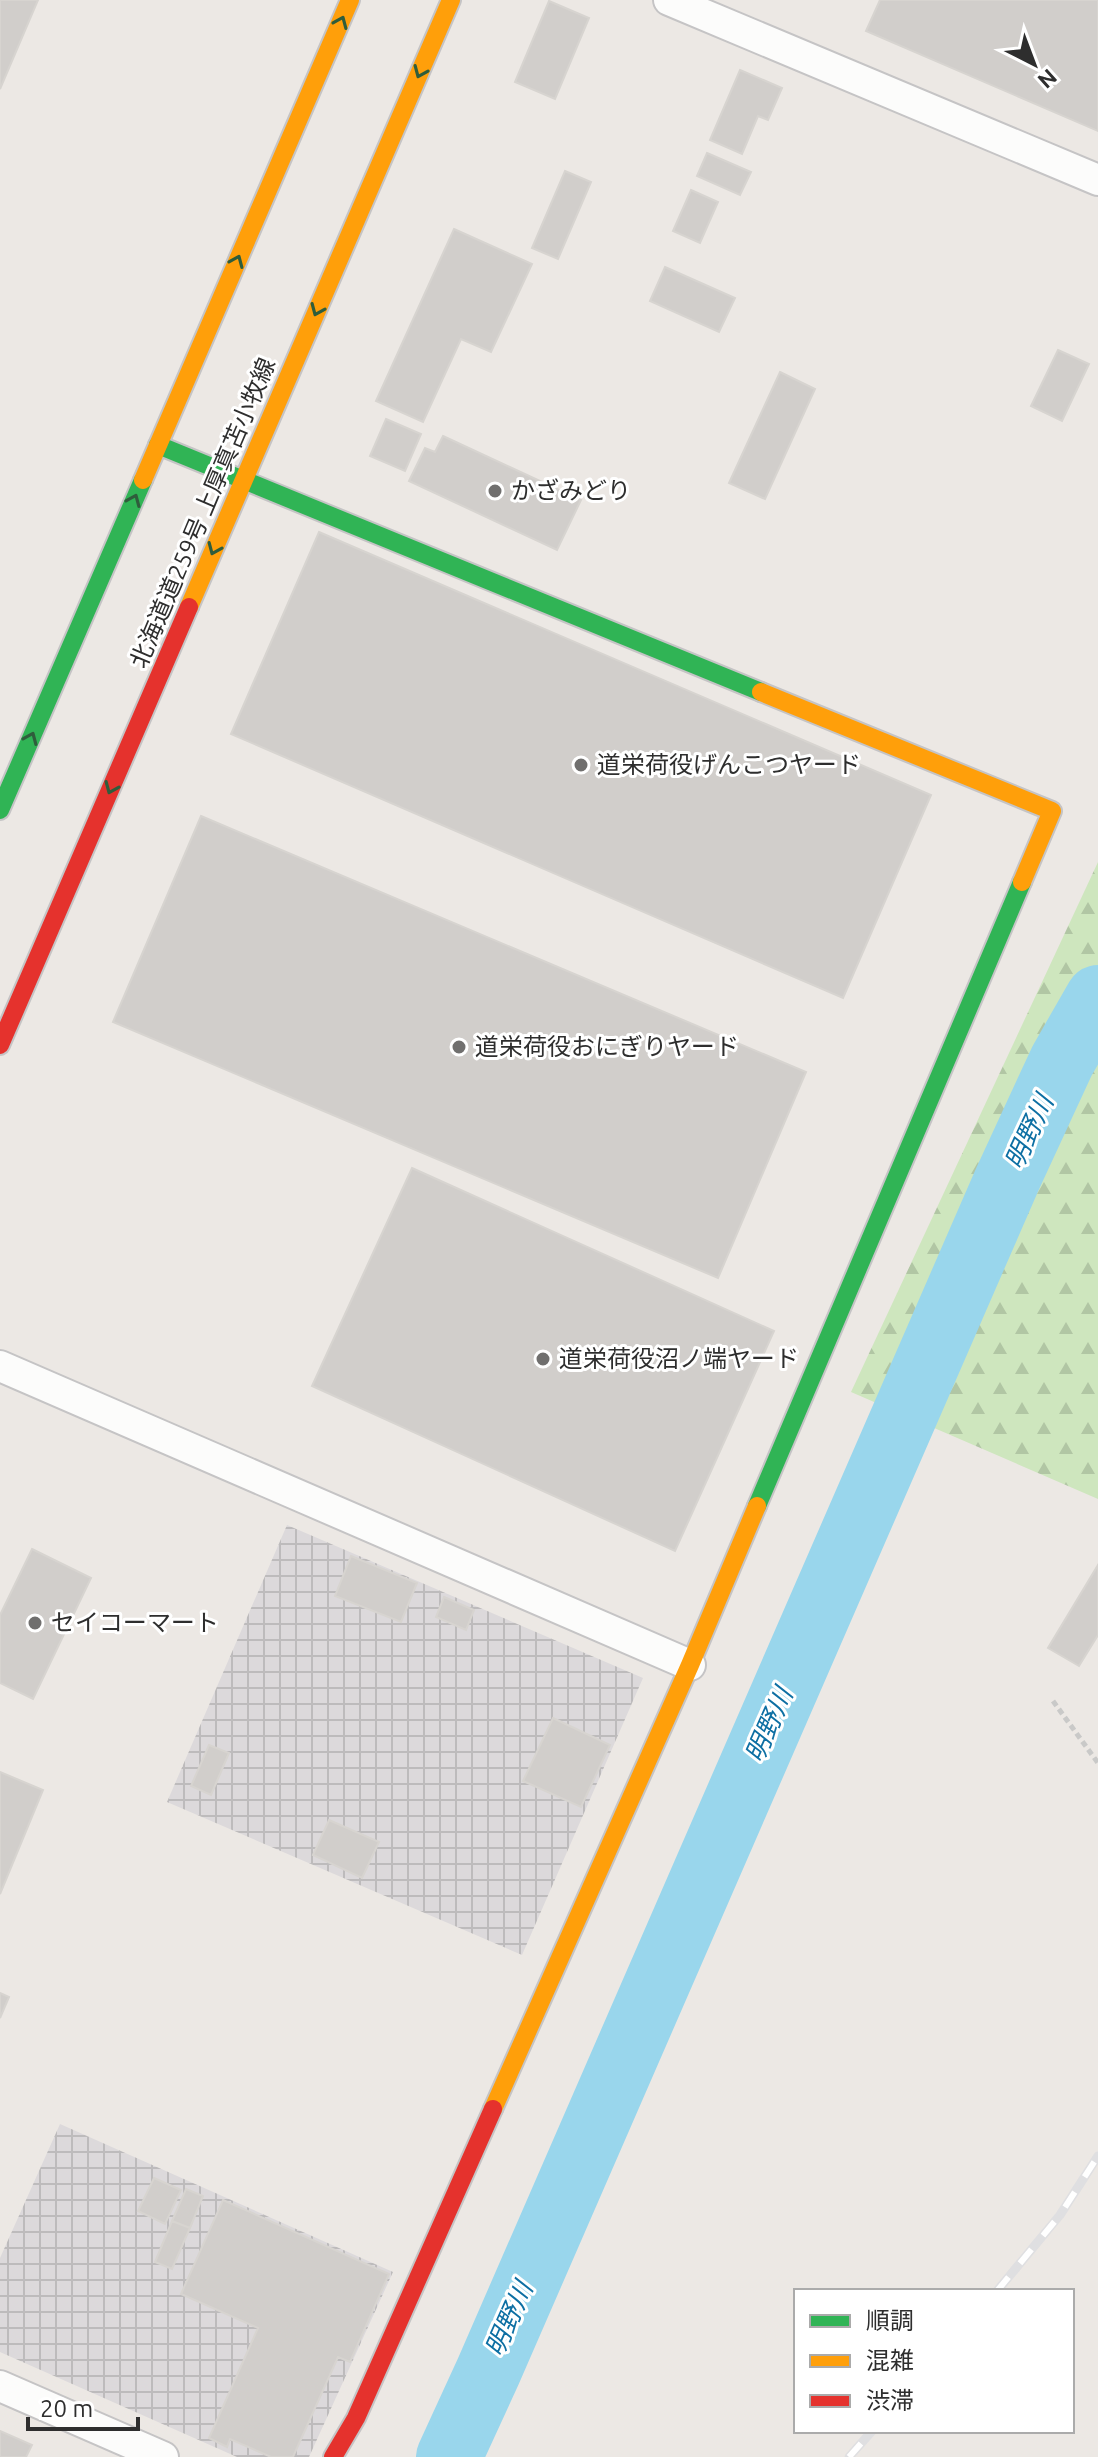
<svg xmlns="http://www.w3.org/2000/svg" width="1098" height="2457" font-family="Ubuntu,'Noto Sans JP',sans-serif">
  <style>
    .industrial { fill: url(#industrial-grid) }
    .forest { fill: url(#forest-firs) }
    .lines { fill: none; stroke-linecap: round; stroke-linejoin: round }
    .river { stroke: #99d6ec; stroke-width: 66 }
    .building { fill: #d1cecb; stroke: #d7d4d0; stroke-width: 2 }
    .street-casing { stroke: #c5c4c5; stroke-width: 34 }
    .fast-casing { stroke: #c5c4c5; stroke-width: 22 }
    .slow-casing { stroke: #c5c4c5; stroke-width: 22 }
    .jam-casing { stroke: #c5c4c5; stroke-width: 22 }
    .path { stroke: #c9c9c8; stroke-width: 5; stroke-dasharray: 6 4; stroke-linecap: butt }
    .street { stroke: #fcfcfb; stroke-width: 30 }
    .fast { stroke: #30b455; stroke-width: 18 }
    .slow { stroke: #ff9f0a; stroke-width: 18 }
    .jam { stroke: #e5322d; stroke-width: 18 }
    .rail-casing { stroke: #dfdfe1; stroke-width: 9 }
    .rail { stroke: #fff; stroke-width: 6; stroke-dasharray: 18; stroke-linecap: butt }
    .oneway { stroke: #2f5d3c }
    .poi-dot { fill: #706f6e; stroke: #fff; stroke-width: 3 }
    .labels { text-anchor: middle; stroke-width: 6; stroke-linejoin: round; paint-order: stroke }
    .poi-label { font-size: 24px; fill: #2e2e2e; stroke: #fff; text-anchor: start }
    .street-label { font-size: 24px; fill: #2e2e2e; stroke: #fff }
    .water-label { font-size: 26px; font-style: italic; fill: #0d6fa3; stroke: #fff }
  </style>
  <defs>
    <pattern id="industrial-grid" width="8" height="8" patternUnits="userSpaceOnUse" patternTransform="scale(2)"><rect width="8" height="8" fill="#dcd9db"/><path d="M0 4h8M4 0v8" fill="none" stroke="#bdbbbc"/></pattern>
    <pattern id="forest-firs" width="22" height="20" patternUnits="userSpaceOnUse" patternTransform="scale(2)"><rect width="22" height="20" fill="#cee6be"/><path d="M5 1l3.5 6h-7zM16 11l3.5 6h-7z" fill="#b1c6a4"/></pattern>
  </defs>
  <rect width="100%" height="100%" fill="#ece8e4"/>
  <path class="industrial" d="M287,1525L643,1678L522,1955L167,1802Z
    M60,2124L393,2272L309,2457H237L0,2352V2258Z"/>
  <path class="forest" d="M1098,862V1499L851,1392Z"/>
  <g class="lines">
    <path class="river" d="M449,2457L488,2372L1007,1180L1062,1061L1098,998"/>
  </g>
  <path class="building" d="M0,0H38L0,89Z
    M880,0H1098V131L866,31Z
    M549,1L589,18L555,99L515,82Z
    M740,70L782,88L768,120L758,116L742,154L710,140Z
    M707,153L751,172L740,195L697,176Z
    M565,171L591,182L558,259L532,248Z
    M691,190L718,202L700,243L673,231Z
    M454,229L532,264L491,352L461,339L423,422L376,401Z
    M665,267L735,298L719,332L650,301Z
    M1058,350L1089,364L1062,421L1031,406Z
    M780,372L815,389L765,499L729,483Z
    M386,419L421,434L405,471L370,456Z
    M443,436L581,500L557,550L409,481L425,448L435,452Z
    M319,532L931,795L843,998L231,734Z
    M201,816L806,1072L718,1278L113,1022Z
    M412,1168L774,1331L675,1551L312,1386Z
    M32,1549L91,1578L33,1699L0,1683V1615Z
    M351,1556L417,1583L401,1622L335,1596Z
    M1098,1565V1635L1079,1666L1048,1648Z
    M444,1597L474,1610L466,1630L436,1617Z
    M553,1718L610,1745L581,1807L523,1781Z
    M209,1745L229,1753L211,1795L191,1786Z
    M0,1772L43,1790L0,1894Z
    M329,1820L379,1842L362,1878L313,1855Z
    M0,1993L9,1997L0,2018Z
    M154,2178L181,2190L165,2224L138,2211Z
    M186,2189L203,2196L190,2228L172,2221Z
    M223,2200L389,2274L350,2362L338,2357L293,2457H271L230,2439L227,2447L209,2438L258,2328L181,2294Z
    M172,2221L190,2228L172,2269L155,2262Z
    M0,2431L32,2445L26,2457H0Z"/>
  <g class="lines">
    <g class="street-casing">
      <path id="street" d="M669,0L1098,180
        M0,1366L690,1665
        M0,2386L163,2457"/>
    </g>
    <g class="fast-casing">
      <path id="fast" d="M158,445L761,692
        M0,810L143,480
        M757,1506L1022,882"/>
    </g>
    <g class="slow-casing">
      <path id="slow" d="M143,480L350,0
        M189,607L451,0
        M761,692L1052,811L1022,882
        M493,2109L690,1665L757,1506"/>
    </g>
    <g class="jam-casing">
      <path id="jam" d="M0,1045L189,607
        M333,2457L356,2418L493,2109"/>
    </g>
    <path class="path" d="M1053,1701L1098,1763"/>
    <use href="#street" class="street"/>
    <use href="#fast" class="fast"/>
    <use href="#slow" class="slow"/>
    <use href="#jam" class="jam"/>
    <g class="rail-casing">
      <path id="rail" d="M997,2291L1060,2215L1098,2156
        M849,2457L872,2431"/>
    </g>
    <use href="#rail" class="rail"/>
  </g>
  <defs><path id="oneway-chevron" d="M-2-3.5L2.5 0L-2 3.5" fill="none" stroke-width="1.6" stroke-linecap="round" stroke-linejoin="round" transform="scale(2)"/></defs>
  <g class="oneway">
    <use href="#oneway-chevron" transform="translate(341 22) rotate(-67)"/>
    <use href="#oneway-chevron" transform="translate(420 72) rotate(113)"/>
    <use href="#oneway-chevron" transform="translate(237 261) rotate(-67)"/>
    <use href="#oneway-chevron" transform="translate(317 310) rotate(113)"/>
    <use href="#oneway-chevron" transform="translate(134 500) rotate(-67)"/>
    <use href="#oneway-chevron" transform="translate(214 549) rotate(113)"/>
    <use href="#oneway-chevron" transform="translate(31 738) rotate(-67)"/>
    <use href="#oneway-chevron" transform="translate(111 788) rotate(113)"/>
  </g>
  <g class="poi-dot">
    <circle cx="495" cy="491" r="8"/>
    <circle cx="581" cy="765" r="8"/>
    <circle cx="459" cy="1047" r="8"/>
    <circle cx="543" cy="1359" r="8"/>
    <circle cx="35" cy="1623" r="8"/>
  </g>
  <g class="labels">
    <g class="poi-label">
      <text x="511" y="499">かざみどり</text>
      <text x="597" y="773">道栄荷役げんこつヤード</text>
      <text x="475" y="1055">道栄荷役おにぎりヤード</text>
      <text x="559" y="1367">道栄荷役沼ノ端ヤード</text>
      <text x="51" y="1631">セイコーマート</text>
    </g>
    <g class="street-label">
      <text transform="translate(203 513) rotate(-67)" y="8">北海道道259号 上厚真苫小牧線</text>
    </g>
    <g class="water-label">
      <text transform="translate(1029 1132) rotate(-65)" y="9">明野川</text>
      <text transform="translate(769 1725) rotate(-66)" y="9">明野川</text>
      <text transform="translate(509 2319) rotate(-66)" y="9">明野川</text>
    </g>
  </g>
  <rect x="794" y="2289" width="280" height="144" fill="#ffffff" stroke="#ababab" stroke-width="2"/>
  <rect x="810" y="2315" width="40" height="12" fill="#30b455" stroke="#ababab" stroke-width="2"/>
  <text x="866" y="2329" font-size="24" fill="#2e2e2e">順調</text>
  <rect x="810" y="2355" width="40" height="12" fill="#ff9f0a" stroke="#ababab" stroke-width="2"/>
  <text x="866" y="2369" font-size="24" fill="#2e2e2e">混雑</text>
  <rect x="810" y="2395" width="40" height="12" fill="#e5322d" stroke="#ababab" stroke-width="2"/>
  <text x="866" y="2409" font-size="24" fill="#2e2e2e">渋滞</text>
  <g transform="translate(1034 64) rotate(138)" stroke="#ffffff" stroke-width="6" paint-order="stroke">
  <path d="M0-6L14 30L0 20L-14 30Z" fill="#2e2e2e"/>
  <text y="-12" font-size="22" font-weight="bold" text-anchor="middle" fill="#2e2e2e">N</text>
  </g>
  <path d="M28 2417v12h110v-12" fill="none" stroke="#2e2e2e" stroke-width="4"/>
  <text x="40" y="2417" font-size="24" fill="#2e2e2e" stroke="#ffffff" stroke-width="6" paint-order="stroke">20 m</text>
</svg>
